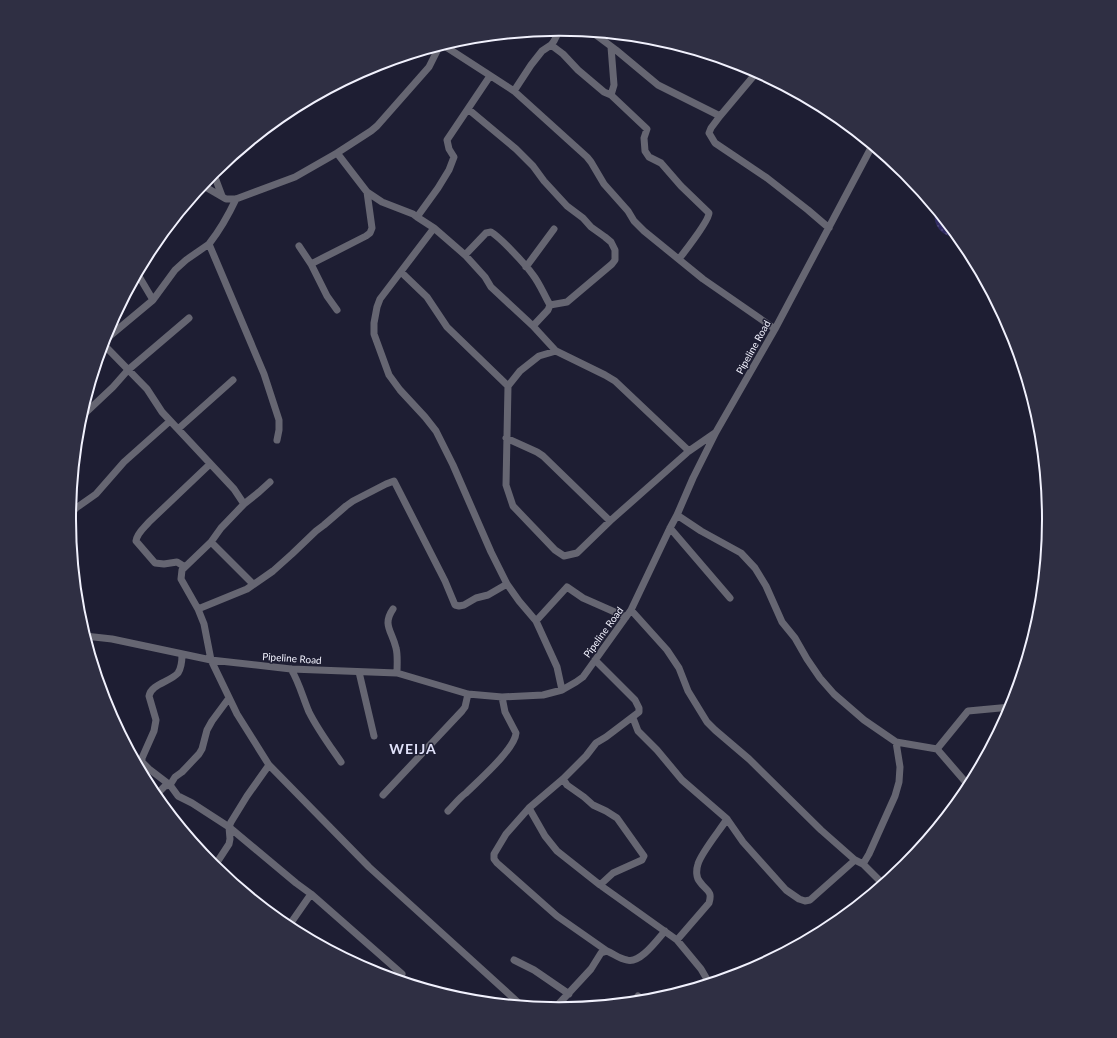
<svg xmlns="http://www.w3.org/2000/svg" width="1117" height="1038" font-family="Lato,sans-serif">
  <style>
    .grass { fill: url(#grass-dots) }
    .lines { fill: none; stroke-linecap: round; stroke-linejoin: round }
    .minor { stroke: #666672; stroke-width: 7 }
    .labels { text-anchor: middle; stroke-width: 3; stroke-linejoin: round; paint-order: stroke }
    .street-label { font-size: 10px; fill: #f1f1fd; stroke: #1e1e33 }
    .district-label { font-size: 14px; font-weight: bold; letter-spacing: 1px; fill: #e1e2fa; stroke: #1e1e33 }
    .rim { fill: none; stroke: #f1f1fd; stroke-width: 2 }
  </style>
  <defs>
    <pattern id="grass-dots" width="8" height="8" patternUnits="userSpaceOnUse"><rect width="8" height="8" fill="#302b62"/><path d="M2 2h.1M6 6h.1" fill="none" stroke="#4e4a79" stroke-width="1.8" stroke-linecap="round"/></pattern>
  </defs>
  <rect width="100%" height="100%" fill="#1e1e33"/>
  <path class="grass" d="M935,210L958,237C942,238 932,225 935,210Z"/>
  <g class="lines">
    <path class="minor" d="M592,32L616,50L658,85L720,116
      M443,45L514,91L587,157L591,162L604,184L628,211L634,221L644,231L703,279L775,329
      M551,45L563,54L578,70L604,92L611,95L647,129L644,138L645,151L649,157L661,163L681,186L709,213C709,221 685,251 679,259
      M611,47L614,85L611,95
      M743,65L755,75
      M757,72L720,116L711,128L709,133L715,143L767,178L808,210L829,228
      M514,91L531,65L542,51L551,45L554,41L560,29
      M468,109L516,149L533,166L544,181L567,206L583,218L591,227L605,237L611,242L615,250V260L612,264L567,302L550,305
      M337,153L367,192L382,202L413,214L417,217L434,228L465,255L485,277L491,287L533,326L544,338L556,351L605,375L615,381L689,451
      M213,172L222,196
      M202,185L226,199H236L295,177L337,153L371,131L377,126L429,67L440,45
      M236,199C228,216 220,230 209,244L264,374L279,420V430L277,440
      M417,217L438,188L449,170L454,157L449,149L447,140L490,76
      M434,228L380,299L377,307L374,323V334L389,375L400,390L425,417L436,431L453,465L491,552L507,584L519,601L536,621L557,667L562,690
      M299,246L311,264L327,296L337,310
      M148,253L157,246L164,231
      M465,255L486,233L491,232C500,237 526,265 533,275C540,284 544,295 550,305L548,310L533,326
      M311,264L366,236L370,233L372,228L367,192
      M526,267L554,229
      M401,272L427,297L447,327L508,386
      M137,273L153,300
      M102,345L108,349L147,389L162,412L234,489L244,504L221,528L211,542L185,567L182,570L181,579L198,609L204,624L211,660L237,714L269,765L369,867L521,1005
      M102,345L111,335L153,300L175,270L186,260L209,244
      M556,351L539,356L520,371L508,386L506,485L513,506L555,550L564,556L577,553L610,521L689,451L715,433
      M79,419L113,387L128,370L189,318
      M178,429L233,380
      M506,438L537,452L543,456L610,521
      M244,504L259,492L270,482
      M677,515L701,531L741,553L755,568L766,586L782,622L795,638L807,659L820,678L834,694L864,720L896,742L937,749L968,711L1011,707
      M69,516L76,508L96,494L124,462L170,421
      M670,528L730,598
      M211,542L253,584
      M185,567L177,562L164,564L155,563L136,541C137,533 144,528 149,522L210,464
      M198,609L247,589L273,571L292,554L316,531L324,525L346,506L353,501L386,484L394,481L445,581L455,605L459,606L464,605L476,598L488,595L507,584
      M393,609C382,625 392,631 396,648C398,655 397,665 397,673
      M631,610L667,650L679,668L688,691L707,722L715,730L749,759L821,830L855,860L863,864L883,884
      M536,621L567,587L583,598L626,617
      M85,636L112,639L211,660L291,669L397,673L468,694L502,697L543,695L562,690L576,682L583,677L631,610L670,528L677,515L693,478L716,432L775,329L872,146
      M182,654C182,660 182,667 178,673C170,682 151,684 149,696L156,720L154,731L142,758V762L149,769L170,785L178,796L192,803L229,827L296,883L311,894L402,974
      M595,660L635,700L639,708V712L606,737L596,743L586,756L563,779L529,808L545,836L557,851L600,885L677,940L701,969L708,981V983
      M291,669C299,682 303,698 309,712C318,730 330,746 341,762
      M359,672L374,736
      M633,718L638,731L657,750L682,780L727,819L743,842L786,890L799,899L805,901L810,900L855,860
      M937,749L969,786
      M563,779L567,785L584,797L593,805L606,811L617,818L644,856L642,860L613,873L600,885
      M383,795L462,711L465,707L468,694
      M155,796L165,786L170,785L175,777L182,772L199,754L202,749L207,730L212,721L229,698
      M529,808L506,834L494,854V859L497,863L557,916L607,951
      M448,811C454,805 459,798 466,793C478,781 515,749 516,733L505,712L502,697
      M863,864L869,854L895,796L899,782L900,767L896,742
      M214,867L229,844L230,839L229,827L231,822L247,796L269,765
      M288,927L311,894
      M677,940L709,903C713,890 706,891 700,882C696,878 696,870 698,864C701,853 720,830 727,819
      M514,960L534,970L569,994
      M633,1002L638,996
      M554,1009L591,969L601,953L607,951C614,954 620,959 627,960C640,964 657,940 665,931"/>
  </g>
  <g class="labels">
    <g class="street-label">
      <text transform="translate(753 347) rotate(-61)" y="4">Pipeline Road</text>
      <text transform="translate(603 632) rotate(-54)" y="4">Pipeline Road</text>
      <text transform="translate(292 658) rotate(4)" y="4">Pipeline Road</text>
    </g>
    <g class="district-label">
      <text x="413" y="754">WEIJA</text>
    </g>
  </g>
  <path d="M0 0H1117V1038H0ZM76 519a483 483 0 1 1 966 0a483 483 0 1 1-966 0Z" fill="#2f2f43" fill-rule="evenodd"/>
  <path class="rim" d="M76 519a483 483 0 1 1 966 0a483 483 0 1 1-966 0Z"/>
</svg>
